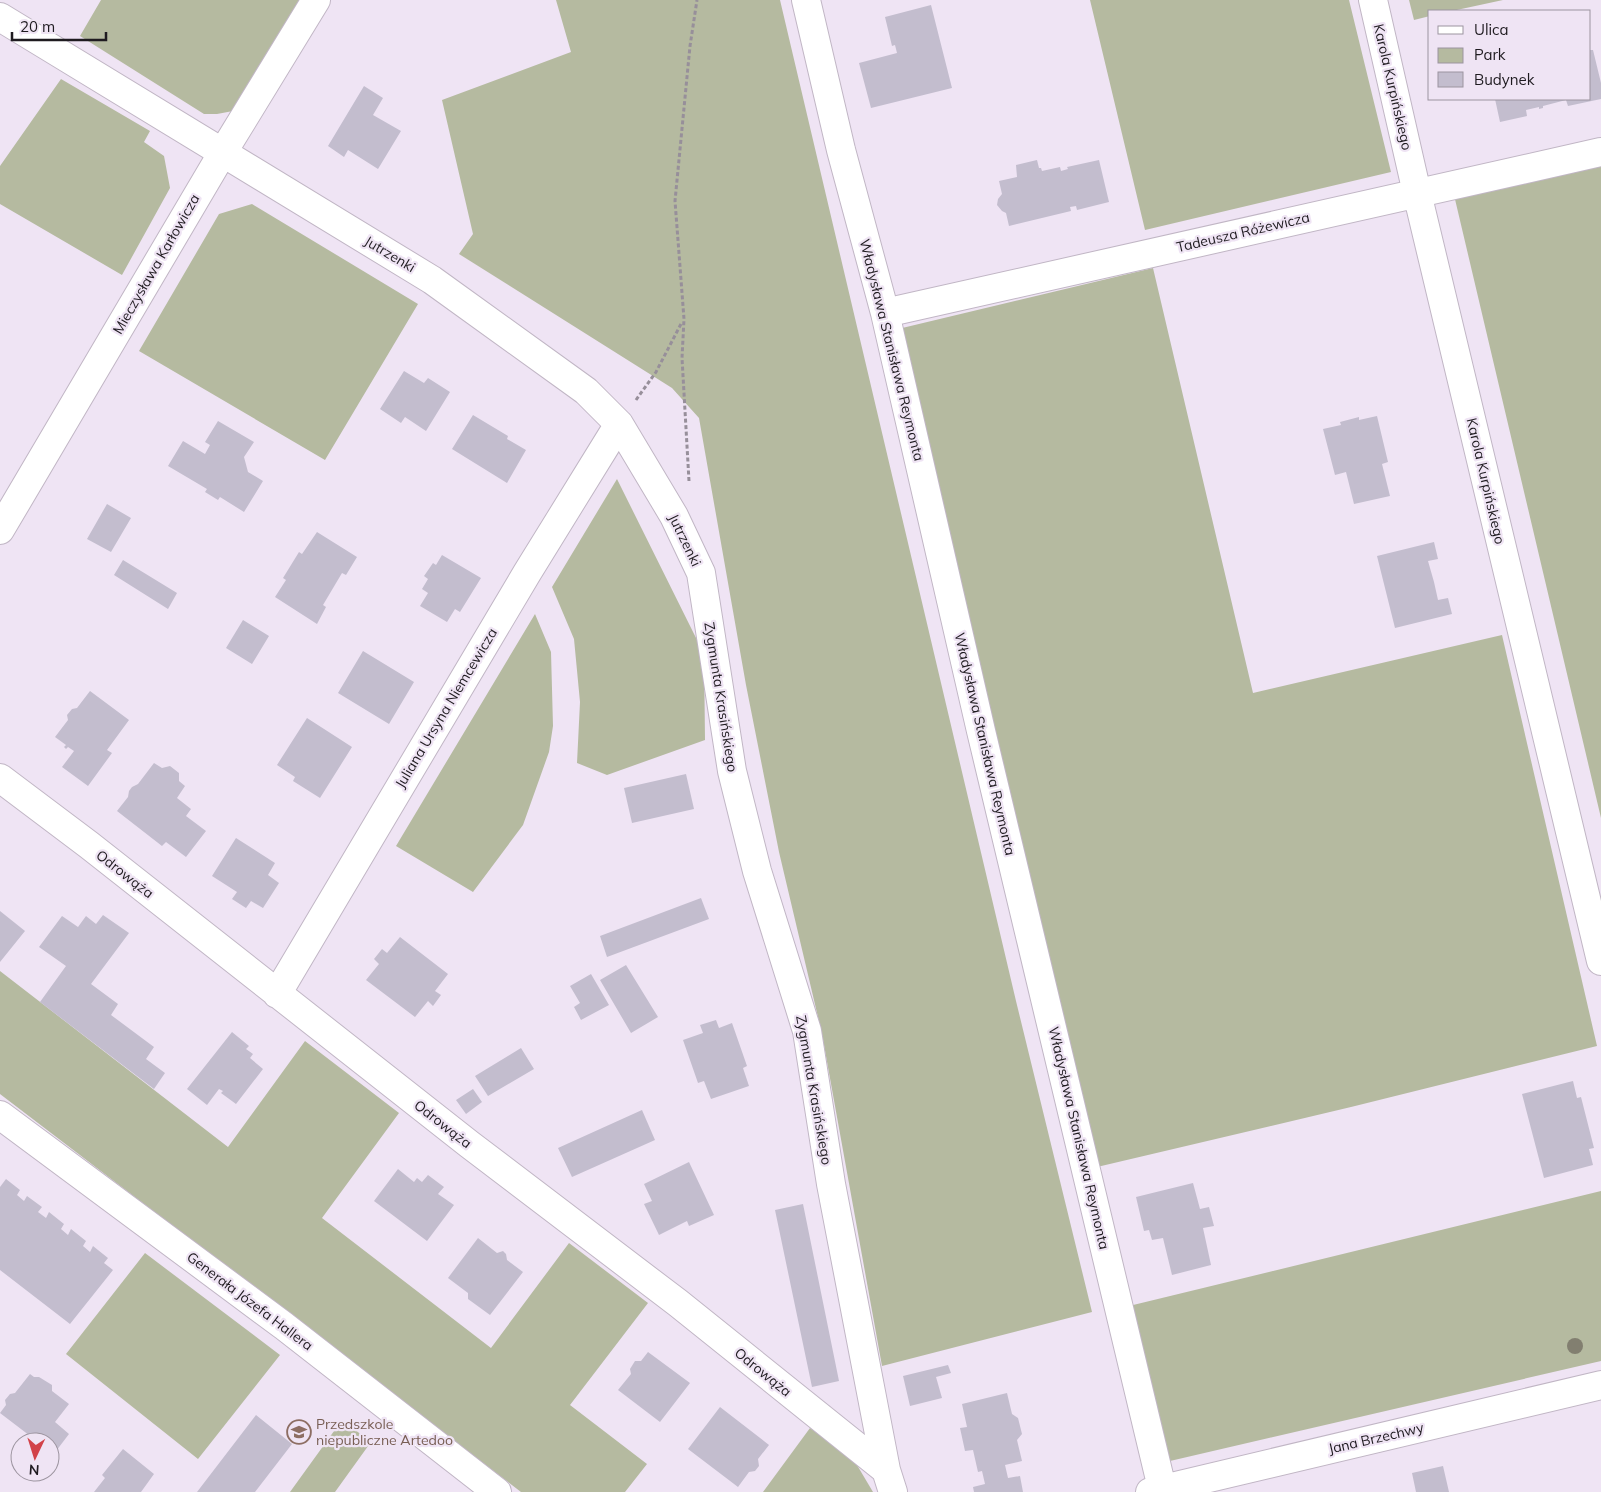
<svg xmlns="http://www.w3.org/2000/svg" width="1601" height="1492" font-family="Mulish,sans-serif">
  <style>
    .green { fill: #b5baa0 }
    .building { fill: #c3bdce }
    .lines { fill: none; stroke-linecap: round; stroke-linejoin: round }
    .street-casing { stroke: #c1b6c5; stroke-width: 30 }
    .path { stroke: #978f9a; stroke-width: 3; stroke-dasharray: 4 2.5; stroke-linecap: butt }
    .street { stroke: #fff; stroke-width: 28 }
    .tree { fill: #827f70 }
    .labels { text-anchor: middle; stroke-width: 4.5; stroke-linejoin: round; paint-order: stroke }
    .street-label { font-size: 14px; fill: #1f1b20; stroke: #efe4f4 }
    .education-label { font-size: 14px; fill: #785e54; stroke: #efe4f4; text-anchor: start }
  </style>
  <rect width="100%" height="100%" fill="#efe4f4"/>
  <path class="green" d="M101,0H305L233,111L217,114H204L80,36Z
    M556,0H780L1016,1001L1092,1312L882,1366L822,1034L779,852L746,685L699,418L672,388L459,254L473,234L442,100L571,52Z
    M1090,0H1349L1391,172L1145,230Z
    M1409,0H1503L1452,11H1430V16L1414,20Z
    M61,79L150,131L144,142L164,156L170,188L122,275L0,204V166Z
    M1601,161V818L1454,195Z
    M252,204L418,304L325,460L139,351L219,214Z
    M1153,268L1253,693L1502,635L1597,1046L1351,1107L1097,1167L898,329Z
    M617,479L704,654L705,740L607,775L577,763L580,702L574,639L552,587Z
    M535,614L551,652L553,726L549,752L523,825L473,892L396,846Z
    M0,971L228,1147L305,1041L399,1113L322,1218L491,1348L569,1243L648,1303L570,1405L647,1464L625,1492H521L0,1094Z
    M1601,1191V1361L1170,1461L1129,1306Z
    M145,1253L280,1355L198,1459L66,1354Z
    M342,1420L371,1442L335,1492H290Z
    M810,1428L854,1460L873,1492H763Z"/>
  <path class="building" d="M931,5L952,88L871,108L859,63L897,53L895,45L892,46L885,17Z
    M1590,50H1593L1601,83V99L1568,106L1566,100L1543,106V108L1539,109V107L1526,110L1527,116L1500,122L1495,99H1590Z
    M364,86L383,98L373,115L401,131L378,169L348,150L344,157L328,146Z
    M1037,160L1039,168H1041L1042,171L1060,167L1061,171L1068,169L1067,167L1099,160L1109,202L1077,210L1076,206L1070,207L1071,211L1009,226L1006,213L1002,211L997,205L998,199L1002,194L999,181L1017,177L1016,165Z
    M404,371L424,383L428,378L450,392L426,431L405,417L401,423L380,409Z
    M473,415L508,436L507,439L526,450L507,483L452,449Z
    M1377,416L1388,462L1382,464L1390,496L1354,504L1346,472L1335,475L1323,429L1341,425L1340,422L1359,417V420Z
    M218,421L254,442L244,457L248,472L263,481L244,512L220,497L218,500L205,492L207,489L168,466L183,441L205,454L210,445L205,442Z
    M107,504L131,518L111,552L87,539Z
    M317,532L357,557L346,575L342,573L323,605L326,607L317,624L275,597L286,580L283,578L299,552L302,554Z
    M1434,542L1438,559L1428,561L1434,582L1438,600L1448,598L1452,614L1395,628L1377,556Z
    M442,555L481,578L460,612L455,609L447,622L420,606L428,593L422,589L428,579L424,576L433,563L436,565Z
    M123,560L177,593L168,609L114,575Z
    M243,620L269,636L252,664L226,648Z
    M363,651L414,682L389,724L338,693Z
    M90,691L129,720L107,750L112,753L88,786L62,767L74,751L68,747L66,749L64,747L66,745L55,737L68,720L67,715L72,709L77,708Z
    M307,718L352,747L320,798L293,781L295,777L277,765Z
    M154,763L162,768L170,766L179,773V781L185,786L177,798L191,809L186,816L206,831L186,857L166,842L162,846L117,811L128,797L129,791L132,787L138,784Z
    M686,774L694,809L632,823L624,788Z
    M236,838L275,863L268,875L279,883L263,908L251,901L246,908L232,899L237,892L212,876Z
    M701,898L709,919L607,957L600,936Z
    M0,911L25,931L0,962Z
    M103,915L129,933L91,984L118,1004L111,1015L154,1047L146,1059L165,1073L154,1089L40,1002L66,966L39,947L62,916L78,927L86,916L96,924Z
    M400,937L448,974L435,991L441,995L433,1006L428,1001L415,1017L366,980L379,964L374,959L382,949L387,953Z
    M626,965L658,1017L631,1033L600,980Z
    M591,974L609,1005L581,1020L574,1007L580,1003L570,986Z
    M716,1020L719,1028L732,1023L747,1066L743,1068L749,1086L711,1099L704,1081L698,1083L683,1040L703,1033L700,1025Z
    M232,1032L249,1046L246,1049L253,1054L250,1058L263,1069L236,1104L221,1093L223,1091L219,1089L207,1105L187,1089Z
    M521,1048L534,1069L488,1096L475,1076Z
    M1573,1081L1577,1098L1581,1097L1594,1148L1589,1149L1593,1165L1544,1178L1522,1094Z
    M473,1089L482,1102L466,1114L456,1100Z
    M642,1110L655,1140L572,1177L558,1148Z
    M689,1162L714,1215L689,1226L687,1221L659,1235L644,1204L652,1201L644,1184Z
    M398,1169L414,1182L417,1178L422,1182L428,1175L444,1187L438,1194L454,1205L427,1241L374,1201Z
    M6,1179L20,1190L17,1195L24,1201L27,1196L42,1207L38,1212L46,1218L49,1212L64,1224L61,1229L68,1235L71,1229L86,1241L83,1246L90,1252L93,1246L108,1258L104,1263L113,1270L70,1324L0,1270V1187Z
    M1193,1183L1200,1209L1209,1207L1214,1226L1203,1228L1211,1265L1172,1275L1163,1238L1152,1240L1149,1230L1144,1231L1136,1197Z
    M803,1204L839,1381L812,1387L775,1210Z
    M478,1238L497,1253L503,1251L506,1254L507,1260L523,1272L490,1315L468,1299V1293L448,1278Z
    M648,1352L690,1383L660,1422L618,1390L631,1374L630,1369L635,1361H641Z
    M948,1365L951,1373L936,1377L942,1398L910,1406L903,1376Z
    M30,1374L34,1377H39L52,1385V1391L69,1404L55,1422L69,1434L50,1459V1442H38L0,1413L6,1405L5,1400L10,1394L15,1393Z
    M1007,1393L1012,1414L1018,1418L1022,1434L1017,1440L1022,1461L1005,1465L1008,1478L1020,1476L1023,1492H974L973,1487L985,1484L982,1471L978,1472L973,1450L965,1451L960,1428L967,1427L962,1404Z
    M720,1407L769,1445L758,1459L759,1466L755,1471L749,1472L738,1487L688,1449Z
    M256,1415L292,1444L255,1492H197Z
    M123,1449L154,1474L141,1492H94L105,1478L102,1475Z
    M1443,1466L1449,1492H1416L1412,1473Z"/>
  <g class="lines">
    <g class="street-casing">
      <path id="street" d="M806,0L841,150L885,313L981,731L1162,1488
        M1373,0L1417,193L1601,961
        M0,17L432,280L586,391L619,424L674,516L701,573L732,771L757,871L807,1031L831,1184L886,1470L893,1492
        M885,313L1601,152
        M0,530L223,152L316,0
        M0,778L89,845L469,1144L678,1303L886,1470
        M277,994L527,573L619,424
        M0,1115L284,1326L497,1492
        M1150,1492L1601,1385"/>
    </g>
    <path class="path" d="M636,400L656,372L682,322
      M689,481L682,358L684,319L675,201L690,46L697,0"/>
    <use href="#street" class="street"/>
  </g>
  <circle class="tree" cx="1575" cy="1346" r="8"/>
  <defs>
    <g id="school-ring" transform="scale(1.25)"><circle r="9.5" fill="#efe4f4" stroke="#8d6e63" stroke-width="1.5"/><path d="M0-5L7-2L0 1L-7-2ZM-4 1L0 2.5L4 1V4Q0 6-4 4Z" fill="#8d6e63"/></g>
  </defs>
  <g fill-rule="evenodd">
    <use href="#school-ring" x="299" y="1432"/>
  </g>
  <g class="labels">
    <g class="street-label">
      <text transform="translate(1393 87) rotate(77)" y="5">Karola Kurpińskiego</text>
      <text transform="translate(1243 232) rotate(-13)" y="5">Tadeusza Różewicza</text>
      <text transform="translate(390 254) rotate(31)" y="5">Jutrzenki</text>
      <text transform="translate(156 264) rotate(-60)" y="5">Mieczysława Karłowicza</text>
      <text transform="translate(892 350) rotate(76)" y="5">Władysława Stanisława Reymonta</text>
      <text transform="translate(1486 481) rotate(77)" y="5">Karola Kurpińskiego</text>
      <text transform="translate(685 540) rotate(64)" y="5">Jutrzenki</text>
      <text transform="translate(721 697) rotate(81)" y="5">Zygmunta Krasińskiego</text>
      <text transform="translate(446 708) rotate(-59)" y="5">Juliana Ursyna Niemcewicza</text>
      <text transform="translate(985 744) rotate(77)" y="5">Władysława Stanisława Reymonta</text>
      <text transform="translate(125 874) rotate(38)" y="5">Odrowąża</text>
      <text transform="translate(814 1090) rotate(80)" y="5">Zygmunta Krasińskiego</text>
      <text transform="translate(443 1124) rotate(38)" y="5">Odrowąża</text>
      <text transform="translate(1079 1138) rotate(77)" y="5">Władysława Stanisława Reymonta</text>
      <text transform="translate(250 1301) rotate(37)" y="5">Generała Józefa Hallera</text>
      <text transform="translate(763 1372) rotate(39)" y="5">Odrowąża</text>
      <text transform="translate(1376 1438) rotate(-13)" y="5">Jana Brzechwy</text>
    </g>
    <g class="education-label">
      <text x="316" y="1429">Przedszkole<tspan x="316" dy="16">niepubliczne Artedoo</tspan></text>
    </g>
  </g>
  <rect x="1428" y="10" width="162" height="90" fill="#efe4f4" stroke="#9c949f"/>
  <rect x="1438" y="26" width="25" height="8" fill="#ffffff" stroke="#9c949f"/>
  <text x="1474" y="35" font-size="15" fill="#1f1b20">Ulica</text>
  <rect x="1438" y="48" width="25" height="15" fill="#b5baa0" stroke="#9c949f"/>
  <text x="1474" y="60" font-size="15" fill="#1f1b20">Park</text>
  <rect x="1438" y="72" width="25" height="15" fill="#c3bdce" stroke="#9c949f"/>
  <text x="1474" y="85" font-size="15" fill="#1f1b20">Budynek</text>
  <g transform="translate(35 1457) rotate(184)"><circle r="24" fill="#efe4f4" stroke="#9c949f"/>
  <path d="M0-4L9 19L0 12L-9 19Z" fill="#d24249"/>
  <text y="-8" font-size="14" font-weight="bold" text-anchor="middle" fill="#1f1b20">N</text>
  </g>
  <path d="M12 32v8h94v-8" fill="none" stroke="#1f1b20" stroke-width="2.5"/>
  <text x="20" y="32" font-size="15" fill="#1f1b20" stroke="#efe4f4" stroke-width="4" paint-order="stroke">20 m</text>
</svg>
